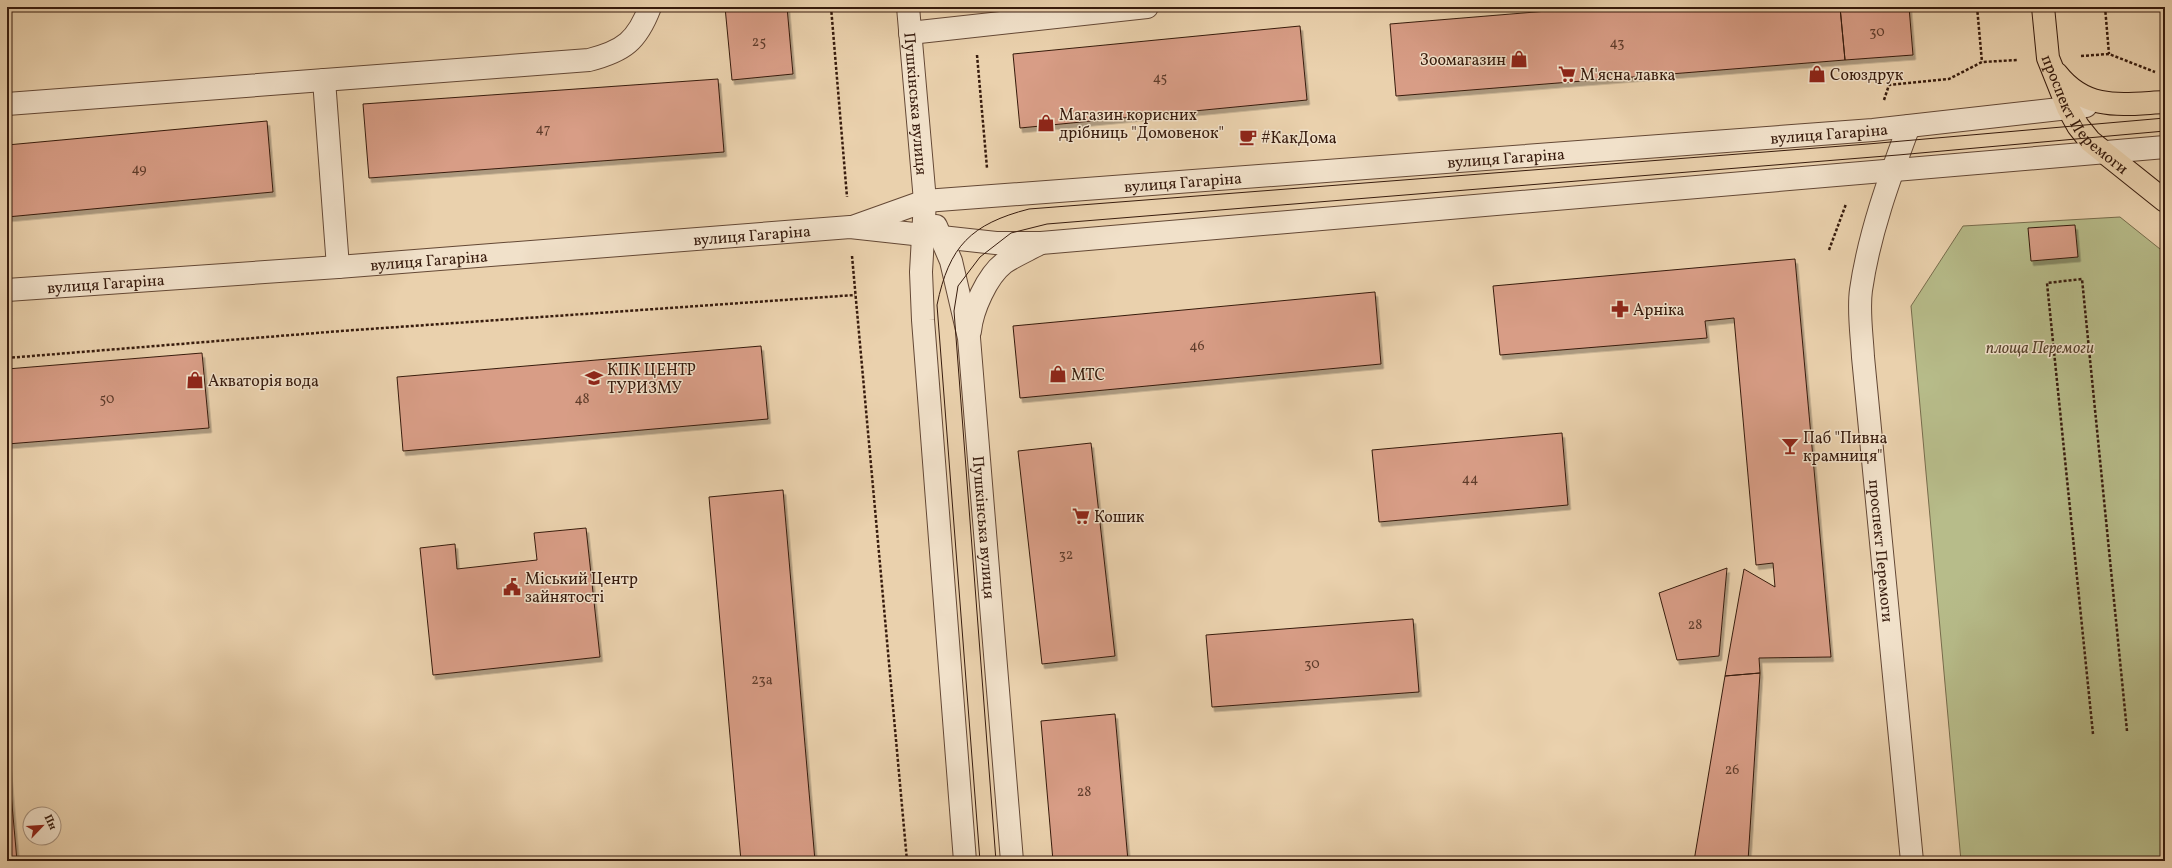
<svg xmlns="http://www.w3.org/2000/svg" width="2172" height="868" font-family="Vollkorn,serif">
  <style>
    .green { fill: #b7bc8a; stroke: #776c4c }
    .building { fill: #d89d86; stroke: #371b0d; filter: url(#shadow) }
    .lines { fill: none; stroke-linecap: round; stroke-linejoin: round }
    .minor-casing { stroke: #644835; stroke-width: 24 }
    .major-casing { stroke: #371b0d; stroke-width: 24 }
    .path { stroke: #371b0d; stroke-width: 2.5; stroke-dasharray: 3 2; stroke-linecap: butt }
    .minor { stroke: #f1e1ca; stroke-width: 22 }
    .major { stroke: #ead1ad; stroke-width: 22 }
    .tram { stroke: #371b0d; stroke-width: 1 }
    .labels { text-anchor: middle; stroke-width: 3; stroke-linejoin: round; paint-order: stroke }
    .number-label { font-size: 14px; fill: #5f3c2b }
    .poi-label { font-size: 16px; fill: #371b0d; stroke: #f1e1ca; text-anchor: start }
    .street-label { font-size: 16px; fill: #371b0d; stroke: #f1e1ca }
    .park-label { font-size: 16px; font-style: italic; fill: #57432c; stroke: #f1e1ca }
  </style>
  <defs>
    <filter id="shadow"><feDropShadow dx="2.5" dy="4.5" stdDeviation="0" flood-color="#0004"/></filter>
  </defs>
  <rect width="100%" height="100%" fill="#ead1ad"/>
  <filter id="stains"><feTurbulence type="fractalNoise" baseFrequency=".005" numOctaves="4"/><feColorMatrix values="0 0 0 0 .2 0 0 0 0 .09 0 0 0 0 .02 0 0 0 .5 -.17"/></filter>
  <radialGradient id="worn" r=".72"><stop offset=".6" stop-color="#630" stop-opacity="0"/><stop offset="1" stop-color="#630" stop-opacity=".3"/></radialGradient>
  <path class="green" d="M2120,217L2165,253V861H1961L1911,306L1963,226Z"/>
  <path class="building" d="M725,7H787L793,74L732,80Z
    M1596,7H1840L1845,60L1396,96L1390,24Z
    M1840,7H1909L1913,55L1845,60Z
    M1300,26L1307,100L1020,128L1013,54Z
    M718,79L724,152L369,178L363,104Z
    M267,121L273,192L7,217V145Z
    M2075,225L2078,257L2031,261L2028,228Z
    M1795,259L1831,657L1759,658L1760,673L1725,676L1744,569L1775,587L1773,563L1756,565L1734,318L1705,321L1707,338L1500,355L1493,286Z
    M1375,292L1381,364L1020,398L1013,326Z
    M761,346L768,419L403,451L397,377Z
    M202,353L209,428L7,444V369Z
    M1562,433L1568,505L1379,522L1372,450Z
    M1091,443L1115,656L1042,664L1018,451Z
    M783,490L815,861H741L709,497Z
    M586,528L600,657L433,675L420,548L455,544L457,569L537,560L534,533Z
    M1727,568L1719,656L1677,660L1659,593Z
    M1413,619L1419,692L1212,707L1206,635Z
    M1760,673L1748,861H1694L1725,676Z
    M1115,714L1128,861H1053L1041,721Z
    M7,748L17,861H7Z"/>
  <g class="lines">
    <g class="minor-casing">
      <g id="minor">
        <path id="s1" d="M908,7L925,201L921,272L923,320L965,861"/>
        <path d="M910,33L1147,7"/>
        <path d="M324,80L338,267"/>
        <path d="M7,104L589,60C624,51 637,41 650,7"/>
        <path id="s2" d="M1909,126C1889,179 1869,234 1861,290C1858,311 1862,336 1863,357L1912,861"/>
        <path id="s3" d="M855,226L925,201L1873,130L2086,106"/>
        <path id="s4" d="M936,226L951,261L969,338L1012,861"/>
        <path id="s5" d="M7,290L338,267L850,227L996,243H1041L2165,147"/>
        <path d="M970,331C972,310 987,276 1004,263C1014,256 1028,250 1039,244"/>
      </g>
    </g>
    <g class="major-casing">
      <g id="major">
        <path id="s6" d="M2043,7L2048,58L2068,108L2078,126L2090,141L2165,201"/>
        <path d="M2057,74C2087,112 2123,104 2165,102"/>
      </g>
    </g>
    <path class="path" d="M831,7L847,197
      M1977,7L1982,62
      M2105,7L2109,54
      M977,55L987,168
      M2081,56L2109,54L2155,72
      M1884,100L1889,85L1949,79L1982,62L2018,60
      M1829,250L1846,204
      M852,256L907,861
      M7,358L341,331L855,295
      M2093,734L2047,283L2082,279L2127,731
      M2121,857V861"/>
    <use href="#minor" class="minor"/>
    <use href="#major" class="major"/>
    <path class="tram" d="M980,861L937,305C949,246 971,224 1029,209L1868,144L2165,118
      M996,861L954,311L958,286L980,257L1011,233L1047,224L1898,155L2165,131"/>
  </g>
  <defs>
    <g id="shop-bare" transform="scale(1.38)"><path d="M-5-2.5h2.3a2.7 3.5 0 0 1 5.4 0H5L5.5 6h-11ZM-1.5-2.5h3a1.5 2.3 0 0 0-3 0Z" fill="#8f2418" stroke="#f1e1ca" stroke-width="2.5" paint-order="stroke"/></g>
    <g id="supermarket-bare" transform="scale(1.38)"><path d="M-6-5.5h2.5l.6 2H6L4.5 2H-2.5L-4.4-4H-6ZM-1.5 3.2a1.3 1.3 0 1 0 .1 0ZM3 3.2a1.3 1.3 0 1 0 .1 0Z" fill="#8f2418" stroke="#f1e1ca" stroke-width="2.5" paint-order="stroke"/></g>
    <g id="cafe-bare" transform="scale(1.38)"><path d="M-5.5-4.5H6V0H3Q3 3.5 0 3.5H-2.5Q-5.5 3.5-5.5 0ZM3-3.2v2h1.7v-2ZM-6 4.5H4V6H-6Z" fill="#8f2418" stroke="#f1e1ca" stroke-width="2.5" paint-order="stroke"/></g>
    <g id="pharmacy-bare" transform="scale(1.38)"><path d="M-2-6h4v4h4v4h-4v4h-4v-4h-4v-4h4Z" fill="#8f2418" stroke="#f1e1ca" stroke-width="2.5" paint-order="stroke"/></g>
    <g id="school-bare" transform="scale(1.38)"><path d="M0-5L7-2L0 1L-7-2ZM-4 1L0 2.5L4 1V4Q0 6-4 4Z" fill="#8f2418" stroke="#f1e1ca" stroke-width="2.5" paint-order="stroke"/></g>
    <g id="bar-bare" transform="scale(1.38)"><path d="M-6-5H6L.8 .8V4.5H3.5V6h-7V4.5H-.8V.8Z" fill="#8f2418" stroke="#f1e1ca" stroke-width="2.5" paint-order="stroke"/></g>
    <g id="civic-bare" transform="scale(1.38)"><path d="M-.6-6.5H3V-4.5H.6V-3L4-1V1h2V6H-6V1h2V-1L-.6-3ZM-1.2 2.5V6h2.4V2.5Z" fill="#8f2418" stroke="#f1e1ca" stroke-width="2.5" paint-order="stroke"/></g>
  </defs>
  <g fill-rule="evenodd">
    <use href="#shop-bare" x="1519" y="59"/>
    <use href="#supermarket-bare" x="1567" y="74"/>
    <use href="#shop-bare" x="1817" y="74"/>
    <use href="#shop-bare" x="1046" y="123"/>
    <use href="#cafe-bare" x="1248" y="137"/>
    <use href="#pharmacy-bare" x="1620" y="309"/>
    <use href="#shop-bare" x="1058" y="374"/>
    <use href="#school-bare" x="594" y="378"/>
    <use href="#shop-bare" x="195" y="380"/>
    <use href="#bar-bare" x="1790" y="446"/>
    <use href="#supermarket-bare" x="1081" y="516"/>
    <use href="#civic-bare" x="512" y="587"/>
  </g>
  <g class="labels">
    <g class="number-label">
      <text x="1877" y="36">30</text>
      <text x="759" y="46">25</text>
      <text x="1617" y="47">43</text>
      <text x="1160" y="82">45</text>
      <text x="543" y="133">47</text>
      <text x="139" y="173">49</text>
      <text x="1197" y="350">46</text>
      <text x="107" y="403">50</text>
      <text x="582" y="403">48</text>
      <text x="1470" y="483">44</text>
      <text x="1066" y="559">32</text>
      <text x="1695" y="629">28</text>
      <text x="1312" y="668">30</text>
      <text x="762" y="684">23а</text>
      <text x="1732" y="774">26</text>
      <text x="1084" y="796">28</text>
    </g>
    <g class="poi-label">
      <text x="1506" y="65" text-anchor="end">Зоомагазин</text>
      <text x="1580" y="80">М'ясна лавка</text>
      <text x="1830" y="80">Союздрук</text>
      <text x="1059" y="120">Магазин корисних<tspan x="1059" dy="18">дрібниць "Домовенок"</tspan></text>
      <text x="1261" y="143">#КакДома</text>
      <text x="1633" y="315">Арніка</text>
      <text x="607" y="375">КПК ЦЕНТР<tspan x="607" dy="18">ТУРИЗМУ</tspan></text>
      <text x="1071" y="380">МТС</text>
      <text x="208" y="386">Акваторія вода</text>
      <text x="1803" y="443">Паб "Пивна<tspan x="1803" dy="18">крамниця"</tspan></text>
      <text x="1094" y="522">Кошик</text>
      <text x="525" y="584">Міський Центр<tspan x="525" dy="18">зайнятості</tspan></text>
    </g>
    <g class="street-label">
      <text dy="6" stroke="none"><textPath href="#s1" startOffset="97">Пушкінська вулиця</textPath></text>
      <text dy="6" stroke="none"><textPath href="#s6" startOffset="120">проспект Перемоги</textPath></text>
      <text dy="6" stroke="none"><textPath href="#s3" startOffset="981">вулиця Гагаріна</textPath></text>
      <text dy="6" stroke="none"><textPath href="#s3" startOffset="657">вулиця Гагаріна</textPath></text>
      <text dy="6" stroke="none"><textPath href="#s3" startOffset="333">вулиця Гагаріна</textPath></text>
      <text dy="6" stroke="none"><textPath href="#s5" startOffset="747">вулиця Гагаріна</textPath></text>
      <text dy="6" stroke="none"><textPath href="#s5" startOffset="423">вулиця Гагаріна</textPath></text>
      <text dy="6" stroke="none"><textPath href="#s5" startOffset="99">вулиця Гагаріна</textPath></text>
      <text dy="6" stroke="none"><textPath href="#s4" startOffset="307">Пушкінська вулиця</textPath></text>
      <text dy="6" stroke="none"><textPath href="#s2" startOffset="433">проспект Перемоги</textPath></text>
    </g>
    <g class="park-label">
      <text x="2040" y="353">площа Перемоги</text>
    </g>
  </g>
  <rect width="2172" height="868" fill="none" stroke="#ead1ad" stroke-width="24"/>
  <rect x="8" y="8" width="2156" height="852" fill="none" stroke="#371b0d" stroke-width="2"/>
  <rect x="12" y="12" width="2148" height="844" fill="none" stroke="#371b0d"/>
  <g transform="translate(42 826) rotate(65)"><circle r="19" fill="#f1e1ca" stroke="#a7927e"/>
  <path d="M0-3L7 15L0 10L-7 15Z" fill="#8f2418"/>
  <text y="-6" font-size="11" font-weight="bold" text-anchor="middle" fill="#371b0d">Пн</text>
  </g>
  <rect width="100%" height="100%" filter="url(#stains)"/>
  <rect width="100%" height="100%" fill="url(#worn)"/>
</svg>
